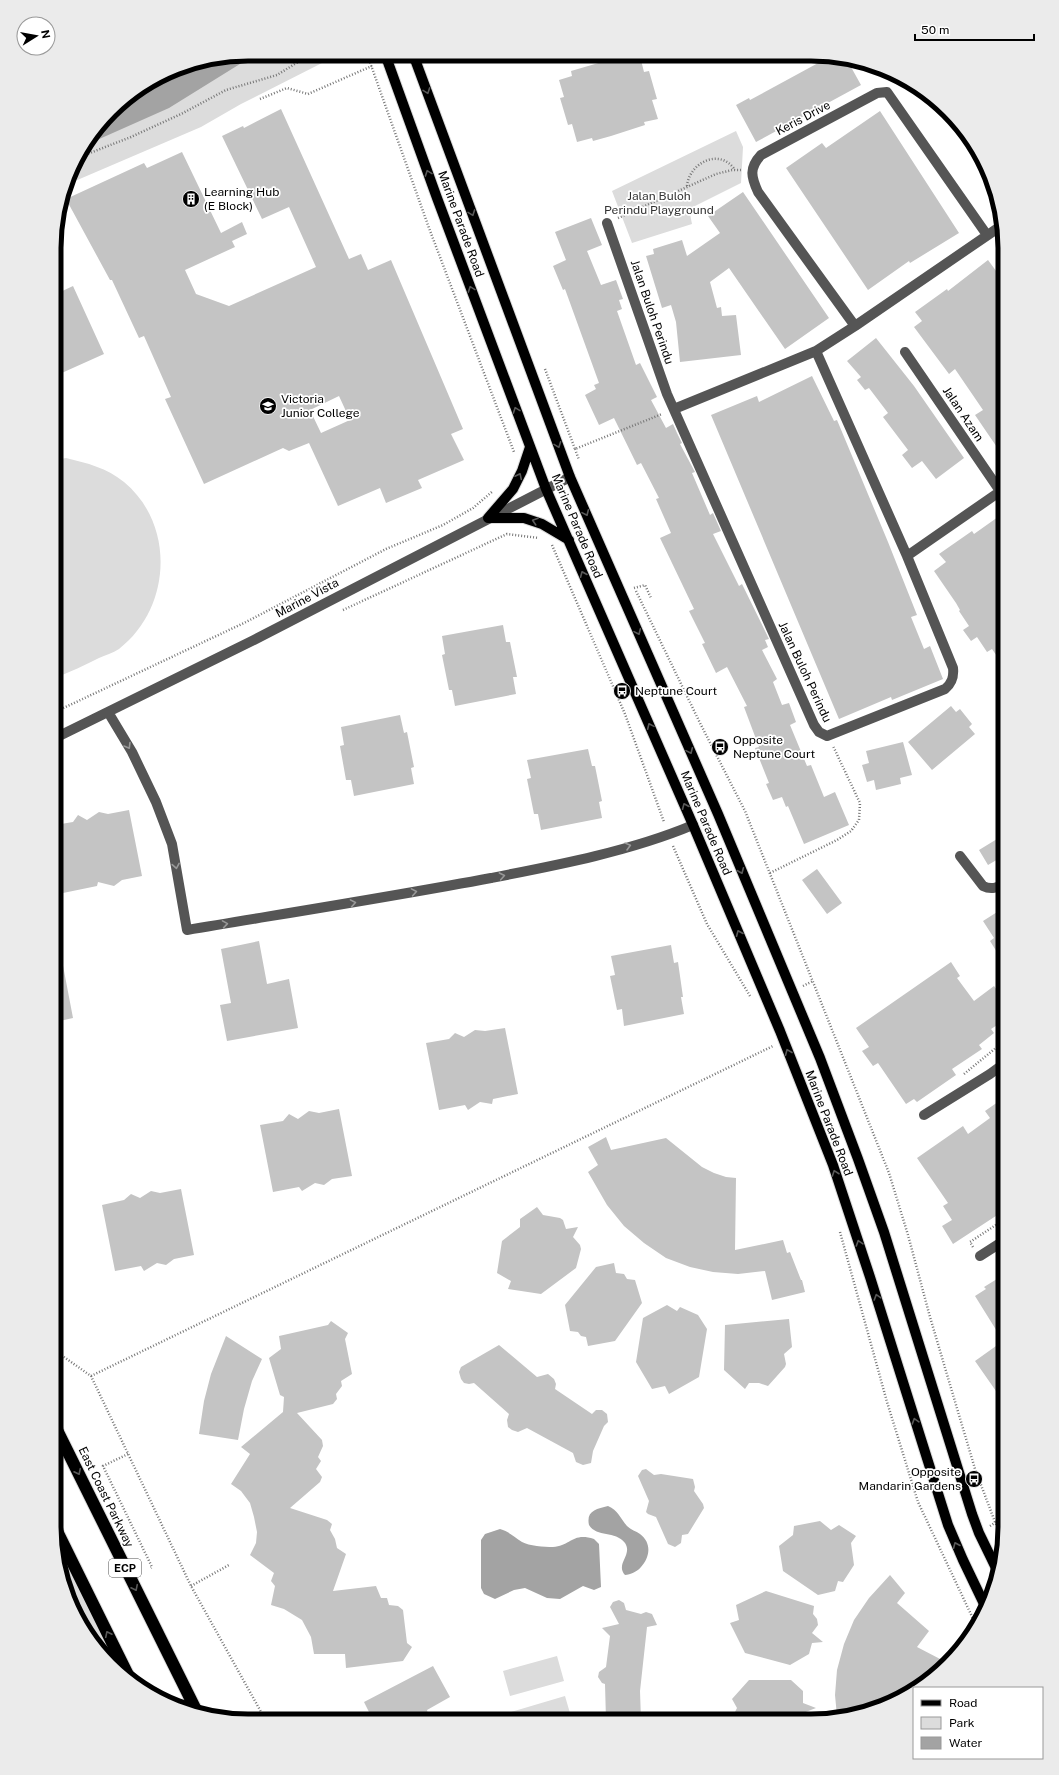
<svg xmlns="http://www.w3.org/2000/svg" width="1059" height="1775" font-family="'Public Sans',sans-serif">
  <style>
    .green { fill: #dcdcdc }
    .water { fill: #a3a3a3 }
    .building { fill: #c4c4c4; fill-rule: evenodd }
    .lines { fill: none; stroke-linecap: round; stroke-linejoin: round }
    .major-casing { stroke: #dbdbdb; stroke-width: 12 }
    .highway-casing { stroke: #dbdbdb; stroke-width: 14 }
    .path { stroke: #777; stroke-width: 2.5; stroke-dasharray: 1 2; stroke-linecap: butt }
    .minor { stroke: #555; stroke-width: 10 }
    .major { stroke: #000; stroke-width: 10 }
    .highway { stroke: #000; stroke-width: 12 }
    .oneway { stroke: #595959 }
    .oneway2 { stroke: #999 }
    .labels { text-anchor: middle; stroke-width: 3.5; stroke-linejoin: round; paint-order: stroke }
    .shield { fill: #fff; stroke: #4c4c4c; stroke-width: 1 }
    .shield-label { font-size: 11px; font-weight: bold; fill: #000 }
    .street-label { font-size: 12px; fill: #000; stroke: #fff }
    .poi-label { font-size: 12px; fill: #000; stroke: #fff; text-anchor: start }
    .park-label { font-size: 12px; fill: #333; stroke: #fff }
    .rim { fill: none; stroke: #000; stroke-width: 5 }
  </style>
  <rect width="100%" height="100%" fill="#fff"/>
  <path class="green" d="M248,54H334L324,62L241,104L201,127L68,184L74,162L120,102L174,69Z
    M736,131L743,147L741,183L689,209L692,224L632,243L612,191Z
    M66,458C87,463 107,468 124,482C176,525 171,609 119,649C113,653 105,655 99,658C85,665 70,672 55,678V460Z
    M54,1526L130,1681L94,1645L69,1601Z
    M557,1656L564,1681L510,1696L503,1671Z
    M565,1696L572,1720H514L511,1712Z"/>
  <path class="water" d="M248,54H256L169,108L88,144L120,102L174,69Z
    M608,1506C618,1510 620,1518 627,1526C631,1530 636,1531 640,1534C652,1543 650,1557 641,1567C638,1571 630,1575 625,1575C615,1564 633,1555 625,1543C615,1530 597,1538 589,1525C586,1511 596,1509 608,1506Z
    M500,1529C510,1532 514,1537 522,1542C529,1546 544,1547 553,1547C571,1546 572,1532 594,1539L599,1544L601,1587L594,1590L583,1586L560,1599L547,1598L525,1588L514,1590L495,1599L484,1594L481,1588V1540L485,1534Z"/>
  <path class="building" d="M626,55L628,60L640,56L644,72L649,71L657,99L652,100L658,119L644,122L645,125L611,136L593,141L592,138L577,142L572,124L568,125L560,98L564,97L559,80L572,76L571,71Z
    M831,56L846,58L861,85L756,142L736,105L749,98L750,100Z
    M281,109L349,259L361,254L368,270L391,260L463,429L451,434L464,460L418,480L422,488L386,503L380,488L338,506L309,443L289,451L283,448L204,484L165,399L171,397L144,336L139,338L112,280H110L66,199L144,163L147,168L182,152L221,233L242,222L247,234L232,241L235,247L185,270L196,294L229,306L316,267L289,207L262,219L222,136L243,126L244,128ZM339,396L350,420L321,433L310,410Z
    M880,111L959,233L910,263L909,261L868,290L786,168L822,143L826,148Z
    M743,192L829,318L785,349L729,268L710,282L717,308L721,307L722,316L736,315L741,355L680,362L676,322L671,305L662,308L646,256L654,254L653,249L682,240L687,256L720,233L708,216Z
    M591,218L602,245L587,251L601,285L616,280L623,299L619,300L622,309L617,311L636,365L640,363L657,397L651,400L666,428L673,424L677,433L682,443L680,444L695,472L692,473L710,515L713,513L721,531L713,534L739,586L742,584L769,639L765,640L768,647L762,650L777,679L773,682L782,705L789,703L796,722L790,725L807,766L811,765L824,797L835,792L849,825L804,844L788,806L786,807L782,797L773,800L766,784L769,783L755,748L759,747L744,707L747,706L727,667L716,673L702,644L705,643L689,611L694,609L660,538L671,533L656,499L659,498L641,463L637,465L614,418L599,425L585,395L596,389L594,385L599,383L565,289L563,290L553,266L566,260L555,232Z
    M988,260L1005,283V459L975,415L983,410L955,369L949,374L914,327L922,321L915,312L947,289L948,291Z
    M73,286L104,354L55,376L56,294Z
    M876,338L914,386L964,458L936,479L922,461L912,468L902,455L908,450L883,417L888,413L869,388L865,390L857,380L861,377L847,361Z
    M812,376L834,421L837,420L888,542L917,615L911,617L924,649L930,646L943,679L892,700L891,697L839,719L711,415L757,396L759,402Z
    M1005,512V668L992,649L987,652L977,637L971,641L963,630L969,626L959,611L960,610L956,603L934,571L946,562L939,554L972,531L974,534Z
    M503,625L506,642H510L517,677H513L516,694L455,706L452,690H449L442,655L445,654L442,636Z
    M951,706L956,712L960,709L972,724L969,727L975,734L932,770L908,742Z
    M400,715L404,733L407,732L414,767L411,768L414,784L354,796L351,780H346L340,746L344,745L341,727Z
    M903,742L912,775L900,778L901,784L876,790L874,780L867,782L862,765L869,763L866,751Z
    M588,749L592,766H595L602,801L599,802L602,818L541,830L538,814H534L527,779L531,778L527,760Z
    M129,810L142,876L122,880L114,886L98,882L97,886L63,893L55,853V825L73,822L78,815L87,820L99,812L108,814Z
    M997,839L1005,852V855L988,865L979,850Z
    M817,869L842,903L827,914L802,880Z
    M1005,907V965L990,941L994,938L983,921Z
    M259,941L267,984L289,979L298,1028L227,1041L220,1005L231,1003L221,949Z
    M671,945L674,963L678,962L683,997H681L684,1014L624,1026L622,1009L617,1010L610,976L615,975L611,956Z
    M55,955H61L73,1018L55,1022Z
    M951,962L960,976L957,978L974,1001L994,986L1005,1001V1020L991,1029L994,1033L979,1045L982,1049L952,1069L956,1075L917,1102L914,1099L906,1104L878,1063L873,1066L862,1051L869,1047L856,1028Z
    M505,1028L518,1094L493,1099L492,1104L480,1102L468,1110L465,1105L439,1110L426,1043L449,1039L455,1033L464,1037L475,1030L485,1031Z
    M1005,1097V1210L953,1244L942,1226L952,1220L943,1206L948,1203L917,1158L963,1126L968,1134L990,1118L985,1111Z
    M339,1109L352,1176L332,1179L324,1185L315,1183L302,1191L299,1187L273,1192L260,1125L283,1121L289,1114L298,1119L309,1111L319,1113Z
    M606,1137L611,1150L666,1138L702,1167L714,1173L726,1177L736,1178L735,1250L783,1240L787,1253L790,1252L801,1280H802L805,1292L772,1300L765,1271L738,1274L713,1272L690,1267L666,1258L644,1243L624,1226L607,1205L588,1172L598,1165L588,1147Z
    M181,1189L194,1255L174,1259L166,1265L157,1263L144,1271L141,1266L115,1271L102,1205L124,1200L131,1194L140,1198L151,1191L160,1193Z
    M537,1207L543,1215L560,1218L563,1220L566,1229L578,1227L573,1237L580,1245L581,1249L576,1268L541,1294L508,1289L511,1281L497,1273L502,1241L520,1227V1219Z
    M614,1263L616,1273L624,1274L627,1279L635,1280L642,1303L615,1341L588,1346L586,1337L581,1336L578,1332L570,1331L565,1305L596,1267Z
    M1005,1274V1404L975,1361L1003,1341L975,1296L986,1289L984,1287Z
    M667,1305L677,1311L680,1307L698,1315L707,1329L699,1377L669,1394L665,1386L652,1389L636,1362L643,1318Z
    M789,1319L792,1347L784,1354L786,1364L785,1367L768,1386L759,1383H749L745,1389L724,1370L725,1325Z
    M331,1321L348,1333L345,1339L352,1374L341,1381L342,1386L336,1394L337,1399L333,1404L297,1413L322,1440L323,1446L318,1457L321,1461L316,1469L322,1477L320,1482L290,1508L327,1520L332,1524L330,1530L335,1539L337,1548L346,1554L333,1591L376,1586L381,1598H387L389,1605L398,1606L403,1610L407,1643L412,1647L403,1661L346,1668L345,1654H314L311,1637L302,1620L284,1609L271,1605L275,1586L271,1581L274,1573L250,1555L256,1543L257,1532L254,1517L250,1503L241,1491L231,1484L250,1454L241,1447L283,1412L284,1397L280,1395L269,1358L281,1349L279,1336L328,1325Z
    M226,1336L262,1359L252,1381L244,1409L238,1440L199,1434L204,1401L211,1374Z
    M499,1345L537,1377L548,1374L554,1379L556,1384L555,1389L592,1414L596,1410H602L607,1414L608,1422L604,1426L593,1451L591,1463L583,1465L576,1462L573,1453L527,1428L518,1432L512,1430L508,1427L507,1420L509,1414L474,1383L469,1384L464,1383L461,1379L459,1372L461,1367Z
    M646,1469L654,1475L661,1474L693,1479L695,1487L694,1491L703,1504L704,1508L688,1534L682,1535L681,1543L675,1547L668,1544L656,1517L648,1514L646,1512L649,1501L638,1476L642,1470Z
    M820,1521L831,1530L839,1525L856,1536L851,1543L854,1565L843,1582L838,1581L835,1591L818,1595L783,1571L779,1546L793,1535L794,1526Z
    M890,1575L905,1593L897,1603L929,1631L917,1647L942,1660L936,1674L929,1681L914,1688L885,1706L837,1716L835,1695L837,1670L844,1644L854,1620L869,1598Z
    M766,1591L814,1606L813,1614L817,1619L818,1625L812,1633L823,1642L812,1643L809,1654L790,1665L745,1653L730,1623L739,1620L736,1605Z
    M619,1600L624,1603L626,1610L641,1614L646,1612L652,1614L657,1625L647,1627L640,1691L641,1721L606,1720L605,1684L602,1683L598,1677L599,1672L606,1667L610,1636L602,1628L619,1624L610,1607L613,1602Z
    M433,1666L450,1697L427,1710L429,1720H373L364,1702Z
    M749,1680H791L803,1691V1703L816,1708L803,1713L805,1721H741L735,1712L737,1708L732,1699Z"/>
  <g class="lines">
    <g class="major-casing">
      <path id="major" d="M385,54L437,198L546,489L693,825L780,1031L833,1165L870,1277L948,1525L963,1560L986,1608
        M413,54L570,477L718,814L820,1058L858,1159L884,1232L972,1514L979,1533L997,1570
        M488,518H524L542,524L569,540
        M488,518L513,489L522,471L530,447"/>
    </g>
    <g class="highway-casing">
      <path id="highway" d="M54,1424L197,1712
        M54,1525L131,1681"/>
    </g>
    <path class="path" d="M367,54L429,228L514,452
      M260,99L287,88L308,94L372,66
      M77,158L131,137L183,113L226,90L277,75L311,54
      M687,186C689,163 720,147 735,170
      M618,218L716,174L732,170H741
      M545,369L575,449L662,414
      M575,449L579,460
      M552,545L625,714L664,822
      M634,588L645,585L651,598
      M636,591L700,723L745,811L889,1173L908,1235L930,1317L975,1469L995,1522L1004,1541
      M343,610L507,534L539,538
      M55,712L246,622L386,549L443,525L473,508L493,491
      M673,846L707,924L750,996
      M770,873L837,840L851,831L859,820L860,803L833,746
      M803,986L813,981
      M964,1074L997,1047L1005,1030
      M840,1232L887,1402L918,1502L976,1625
      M973,1247L970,1242L1005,1219
      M54,1350L91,1376L191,1586L265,1719
      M91,1376L773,1046
      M128,1454L103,1466L152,1567L151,1568
      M990,1526L1005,1516
      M191,1586L229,1565"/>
    <path class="minor" d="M607,223L667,394L814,725L819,732L827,736L945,689C952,683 954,677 953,668L907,556L816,351
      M855,326L758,192C751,177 749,168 761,155L877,93L887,92L987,235
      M905,352L1000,491
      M674,409L816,351L855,326L1001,226
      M907,556L1005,488
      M108,712L132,752L156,802L172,844L187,930C288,913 390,897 491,878C558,865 631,851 693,825
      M55,738L254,640L570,477
      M960,856L983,886C991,890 997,888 1005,883
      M924,1115L990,1074L1005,1063
      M980,1256L1005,1240"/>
    <use href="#major" class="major"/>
    <use href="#highway" class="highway"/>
  </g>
  <defs><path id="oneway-chevron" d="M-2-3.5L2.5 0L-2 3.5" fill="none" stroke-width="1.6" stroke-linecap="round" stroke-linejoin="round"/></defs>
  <g class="oneway">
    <use href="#oneway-chevron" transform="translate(427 91) rotate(70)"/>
    <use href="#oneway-chevron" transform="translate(428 173) rotate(-110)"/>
    <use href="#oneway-chevron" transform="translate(472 213) rotate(70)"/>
    <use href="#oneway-chevron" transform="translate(471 289) rotate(-110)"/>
    <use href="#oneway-chevron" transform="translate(516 410) rotate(-110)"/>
    <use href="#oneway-chevron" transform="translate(558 445) rotate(69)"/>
    <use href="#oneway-chevron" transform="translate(519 476) rotate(-64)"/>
    <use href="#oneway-chevron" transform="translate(586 513) rotate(66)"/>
    <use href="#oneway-chevron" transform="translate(535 521) rotate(-162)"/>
    <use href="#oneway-chevron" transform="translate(583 574) rotate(-113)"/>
    <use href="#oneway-chevron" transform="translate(638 632) rotate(66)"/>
    <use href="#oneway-chevron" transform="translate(650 726) rotate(-114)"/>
    <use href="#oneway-chevron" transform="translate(690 751) rotate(66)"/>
    <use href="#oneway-chevron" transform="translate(685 806) rotate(-113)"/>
    <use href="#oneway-chevron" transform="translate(741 871) rotate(67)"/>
    <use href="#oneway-chevron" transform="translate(739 933) rotate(-113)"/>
    <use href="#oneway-chevron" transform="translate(788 1052) rotate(-112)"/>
    <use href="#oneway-chevron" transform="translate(835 1173) rotate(-109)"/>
    <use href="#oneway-chevron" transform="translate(859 1243) rotate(-108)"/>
    <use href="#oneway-chevron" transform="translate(877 1297) rotate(-107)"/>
    <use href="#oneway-chevron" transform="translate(915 1421) rotate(-107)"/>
    <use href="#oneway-chevron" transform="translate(78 1472) rotate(64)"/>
    <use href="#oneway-chevron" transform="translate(956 1545) rotate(-113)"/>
    <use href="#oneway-chevron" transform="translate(135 1588) rotate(64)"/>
    <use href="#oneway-chevron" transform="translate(108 1634) rotate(-116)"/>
  </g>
  <g class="oneway2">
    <use href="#oneway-chevron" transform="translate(128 746) rotate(59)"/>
    <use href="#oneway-chevron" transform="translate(628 846) rotate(-15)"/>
    <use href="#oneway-chevron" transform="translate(176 866) rotate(80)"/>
    <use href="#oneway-chevron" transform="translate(502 876) rotate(-11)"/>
    <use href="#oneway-chevron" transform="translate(414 892) rotate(-10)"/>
    <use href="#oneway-chevron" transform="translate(353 903) rotate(-10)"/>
    <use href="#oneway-chevron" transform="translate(225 924) rotate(-9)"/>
  </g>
  <defs>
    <g id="building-disc" transform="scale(0.9)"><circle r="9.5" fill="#000" stroke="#fff"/><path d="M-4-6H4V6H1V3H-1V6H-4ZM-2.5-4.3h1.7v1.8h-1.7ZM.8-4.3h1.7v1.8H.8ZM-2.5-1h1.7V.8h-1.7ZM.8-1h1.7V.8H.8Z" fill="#fff"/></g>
    <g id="university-disc" transform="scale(0.9)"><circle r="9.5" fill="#000" stroke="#fff"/><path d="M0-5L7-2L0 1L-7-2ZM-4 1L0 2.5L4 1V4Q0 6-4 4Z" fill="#fff"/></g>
    <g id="bus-disc" transform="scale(0.9)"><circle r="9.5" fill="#000" stroke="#fff"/><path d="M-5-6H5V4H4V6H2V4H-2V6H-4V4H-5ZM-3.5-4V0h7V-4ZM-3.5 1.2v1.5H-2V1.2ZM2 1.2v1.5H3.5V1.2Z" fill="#fff"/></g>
  </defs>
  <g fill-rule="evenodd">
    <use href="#building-disc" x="191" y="199"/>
    <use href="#university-disc" x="268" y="406"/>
    <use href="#bus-disc" x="622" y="691"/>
    <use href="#bus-disc" x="720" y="747"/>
    <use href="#bus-disc" x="974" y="1479"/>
  </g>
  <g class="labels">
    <rect class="shield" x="109" y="1559" width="32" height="18" rx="3"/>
    <g class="shield-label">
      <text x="125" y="1572">ECP</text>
    </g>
    <g class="street-label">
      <text transform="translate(803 118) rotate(-28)" y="4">Keris Drive</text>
      <text transform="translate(461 224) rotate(70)" y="4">Marine Parade Road</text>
      <text transform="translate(652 312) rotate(71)" y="4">Jalan Buloh Perindu</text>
      <text transform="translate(963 414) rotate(56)" y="4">Jalan Azam</text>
      <text transform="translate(577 526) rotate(67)" y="4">Marine Parade Road</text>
      <text transform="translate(307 598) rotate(-28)" y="4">Marine Vista</text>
      <text transform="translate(805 672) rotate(65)" y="4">Jalan Buloh Perindu</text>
      <text transform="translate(706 823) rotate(67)" y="4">Marine Parade Road</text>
      <text transform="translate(829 1123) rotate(69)" y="4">Marine Parade Road</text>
      <text transform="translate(106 1497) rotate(64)" y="4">East Coast Parkway</text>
    </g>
    <g class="poi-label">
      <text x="204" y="196">Learning Hub<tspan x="204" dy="14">(E Block)</tspan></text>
      <text x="281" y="403">Victoria<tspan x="281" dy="14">Junior College</tspan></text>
      <text x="635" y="695">Neptune Court</text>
      <text x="733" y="744">Opposite<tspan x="733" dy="14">Neptune Court</tspan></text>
      <text x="961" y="1476" text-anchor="end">Opposite<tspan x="961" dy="14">Mandarin Gardens</tspan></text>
    </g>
    <g class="park-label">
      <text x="659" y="200">Jalan Buloh<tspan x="659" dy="14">Perindu Playground</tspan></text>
    </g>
  </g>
  <path d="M0 0H1059V1775H0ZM248 61H811A187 187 0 0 1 998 248V1527A187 187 0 0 1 811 1714H248A187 187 0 0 1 61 1527V248A187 187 0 0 1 248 61Z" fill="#ebebeb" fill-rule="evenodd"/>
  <path class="rim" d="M248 61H811A187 187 0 0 1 998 248V1527A187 187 0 0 1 811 1714H248A187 187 0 0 1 61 1527V248A187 187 0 0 1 248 61Z"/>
  <rect x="913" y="1687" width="130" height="72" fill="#ffffff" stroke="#999999"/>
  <rect x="921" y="1700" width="20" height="6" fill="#000000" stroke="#999999"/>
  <text x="949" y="1707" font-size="12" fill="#000000">Road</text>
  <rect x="921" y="1717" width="20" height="12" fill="#dcdcdc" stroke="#999999"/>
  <text x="949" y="1727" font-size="12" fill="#000000">Park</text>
  <rect x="921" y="1737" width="20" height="12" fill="#a3a3a3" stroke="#999999"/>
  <text x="949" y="1747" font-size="12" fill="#000000">Water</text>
  <g transform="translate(36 36) rotate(79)"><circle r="19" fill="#ffffff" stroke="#999999"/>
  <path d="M0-3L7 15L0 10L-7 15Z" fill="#000000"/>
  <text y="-6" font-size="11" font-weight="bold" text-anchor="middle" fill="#000000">N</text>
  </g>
  <path d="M915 34v6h119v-6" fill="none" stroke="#000000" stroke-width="2"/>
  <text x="921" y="34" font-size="12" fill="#000000" stroke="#ffffff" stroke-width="3" paint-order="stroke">50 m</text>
</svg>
